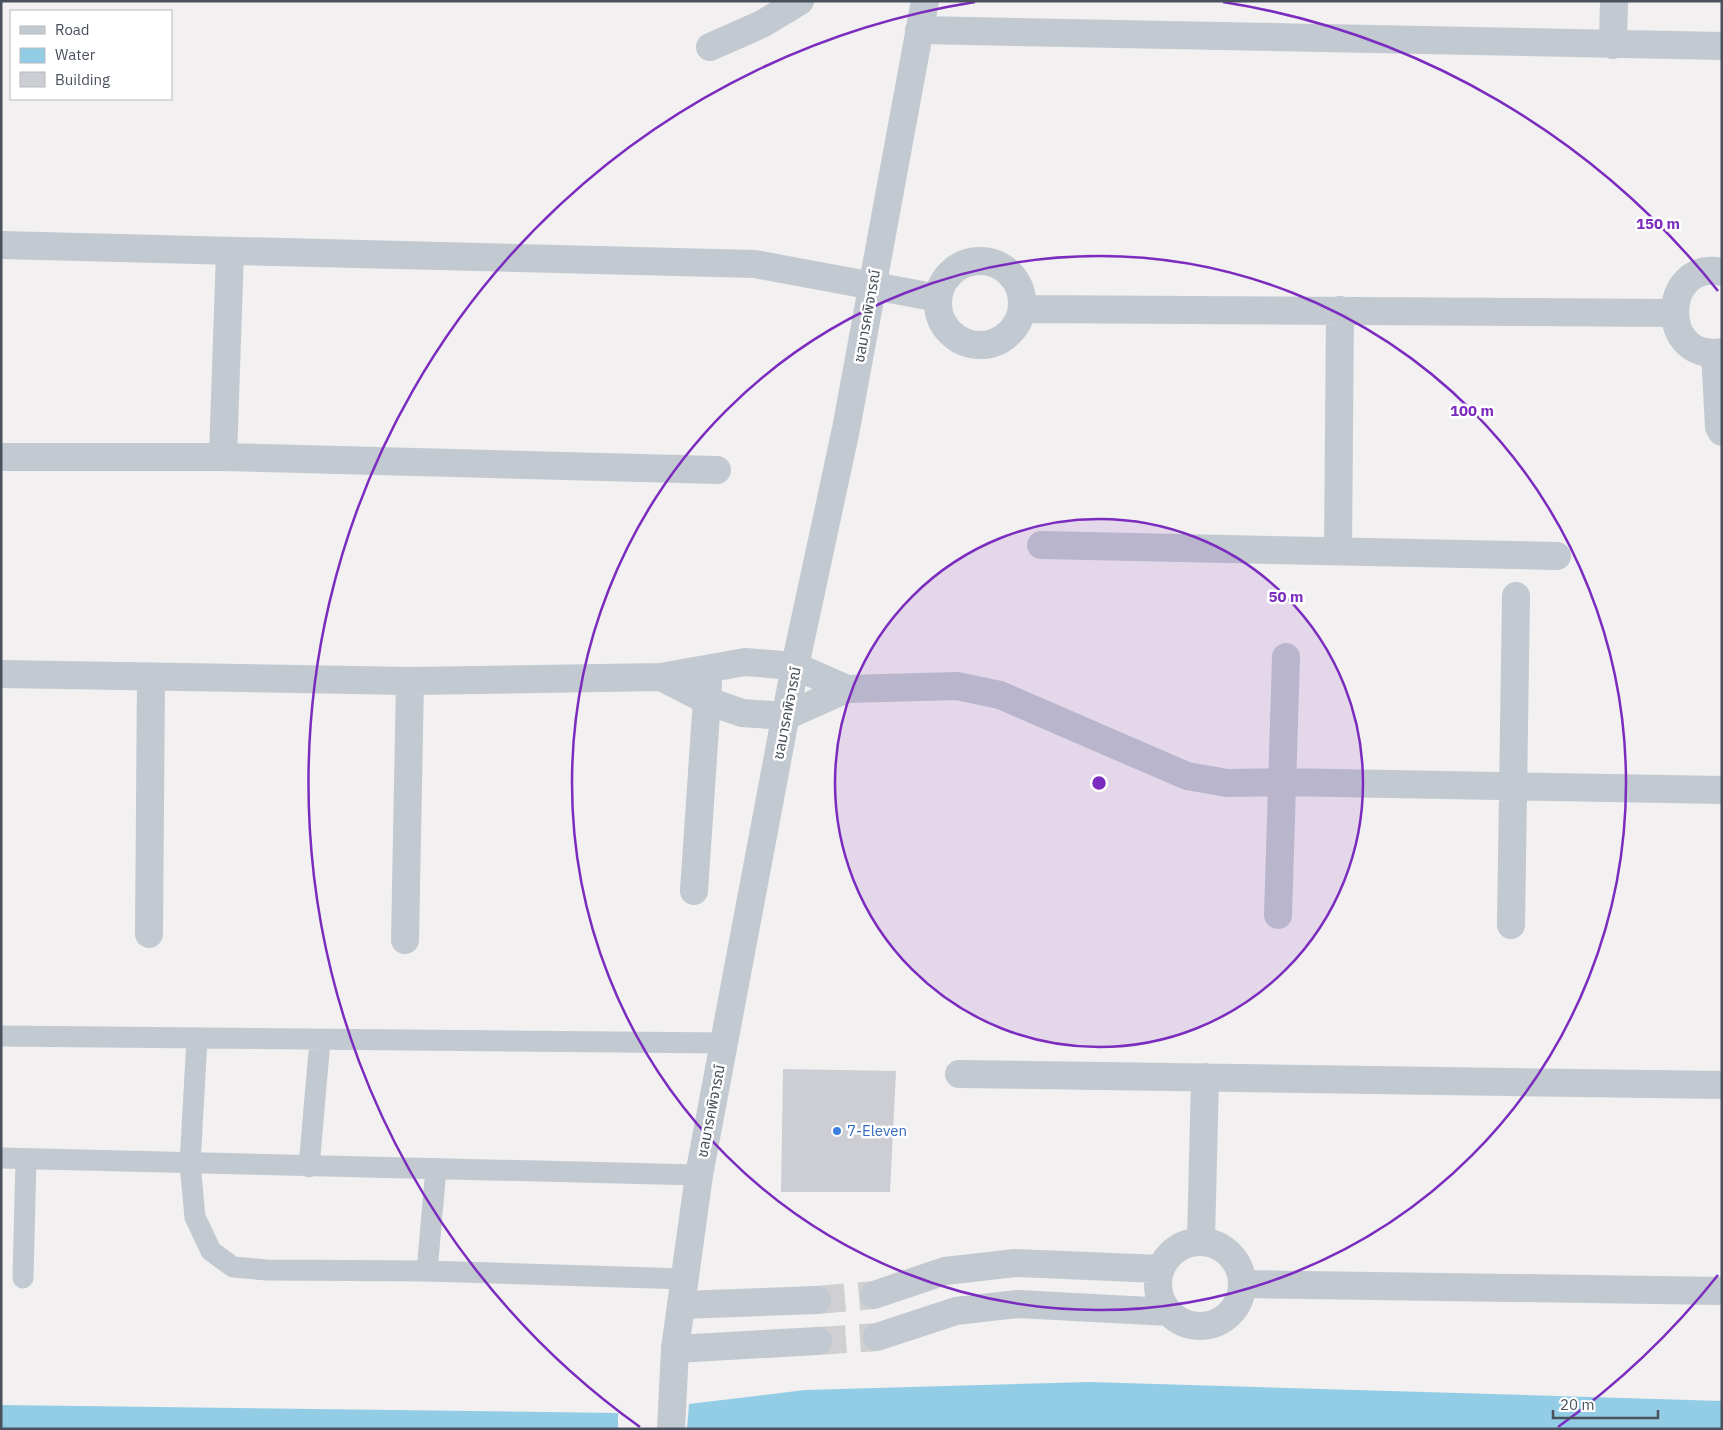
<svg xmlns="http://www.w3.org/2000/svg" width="1723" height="1430" font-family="'IBM Plex Sans','Noto Sans Thai',sans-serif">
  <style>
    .water { fill: #93cce5 }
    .building { fill: #cdced4 }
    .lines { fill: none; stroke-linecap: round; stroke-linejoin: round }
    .minor-tunnel { stroke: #d0d0d2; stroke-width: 28; stroke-dasharray: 28 14; stroke-linecap: butt }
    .service { stroke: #c2c9d0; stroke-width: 21 }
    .minor { stroke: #c2c9d0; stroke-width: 28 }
    .tertiary { stroke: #c2c9d0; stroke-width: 28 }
    .ring { fill: none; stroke: #7b2cbf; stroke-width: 2.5 }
    .shop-dot { fill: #3f7fe0; stroke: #fff; stroke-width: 2 }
    .labels { text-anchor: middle; stroke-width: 5; stroke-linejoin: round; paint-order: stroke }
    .street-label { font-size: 15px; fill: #49515c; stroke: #fff }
    .shop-label { font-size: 15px; fill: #366cbe; stroke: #fff; text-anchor: start }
    .centre { fill: #7b2cbf; stroke: #fff; stroke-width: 2.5 }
    .ring-label { font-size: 15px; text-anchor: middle; font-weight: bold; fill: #7b2cbf; stroke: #fff; stroke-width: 5; stroke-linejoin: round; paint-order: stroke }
  </style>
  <rect width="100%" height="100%" fill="#f2f0f0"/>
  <path class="water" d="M1090,1382L1722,1401V1429H687L689,1404L805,1390Z
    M1,1405L618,1413V1429H1Z"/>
  <path class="building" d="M783,1069L896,1071L890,1192H781Z"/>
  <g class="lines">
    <path class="minor-tunnel" d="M817,1300L874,1295
      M818,1341L877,1337"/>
    <path class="service" d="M1,1036L724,1043
      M197,1039L190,1164L195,1217L211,1251L233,1267L267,1270L427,1271L686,1279
      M1,1158L699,1175
      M309,1167L320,1040
      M427,1271L436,1169
      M23,1278L26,1159"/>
    <path class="minor" d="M919,30L1722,46
      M1613,45L1614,1
      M710,47L762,24L800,1
      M1,245L755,264L938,298
      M938 303a42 42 0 1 1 84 0a42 42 0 1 1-84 0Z
      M1722,272C1661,259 1658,363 1722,352
      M1023,309L1674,313
      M1715,353L1719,427L1722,432
      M1,457H223L717,470
      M223,457L230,251
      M1041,545L1557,556
      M1338,551L1340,310
      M1,674L410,681L661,677L745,662L795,666L847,689
      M661,677L708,701L742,713L786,716L847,689L957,686L1000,695L1187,776L1227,783L1282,782L1722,790
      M694,891L708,684
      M1278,915L1286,657
      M1511,925L1516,596
      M149,934L151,678
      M405,940L410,681
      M959,1074L1722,1085
      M1201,1241L1205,1077
      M1158 1284a42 42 0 1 1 84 0a42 42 0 1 1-84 0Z
      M1242,1284L1722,1291
      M874,1295L945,1271L1015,1263L1160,1269
      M681,1305L817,1300
      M877,1337L956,1311L1018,1304L1169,1312
      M675,1349L818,1341"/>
    <path class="tertiary" d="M671,1429L675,1349L699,1175L795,666L846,429L925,1"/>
  </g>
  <circle cx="1099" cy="783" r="264" fill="#7b2cbf" fill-opacity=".12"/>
  <g class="ring">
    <circle cx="1099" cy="783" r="264"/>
    <circle cx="1099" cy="783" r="527"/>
    <path d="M1718 1275A791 791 0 0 1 1558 1427M640 1427A791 791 0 0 1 975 2M1223 2A791 791 0 0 1 1718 291"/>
  </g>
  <circle class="shop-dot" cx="837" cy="1131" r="5"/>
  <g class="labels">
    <g class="street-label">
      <text transform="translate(867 316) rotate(-80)" y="5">ชลมารคพิจารณ์</text>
      <text transform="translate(787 713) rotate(-79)" y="5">ชลมารคพิจารณ์</text>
      <text transform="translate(711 1111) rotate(-79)" y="5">ชลมารคพิจารณ์</text>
    </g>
    <g class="shop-label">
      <text x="847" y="1136">7-Eleven</text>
    </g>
  </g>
  <circle cx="1099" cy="783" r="8" class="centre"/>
  <g class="ring-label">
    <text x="1658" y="229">150 m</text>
    <text x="1472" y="416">100 m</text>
    <text x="1286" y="602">50 m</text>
  </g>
  <rect width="1723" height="1430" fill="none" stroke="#49515c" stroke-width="5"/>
  <rect x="10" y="10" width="162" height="90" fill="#ffffff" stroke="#b6b9be"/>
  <rect x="20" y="26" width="25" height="8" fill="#c2c9d0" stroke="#b6b9be"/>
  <text x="55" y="35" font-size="15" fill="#49515c">Road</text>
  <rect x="20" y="48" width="25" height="15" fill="#93cce5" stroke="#b6b9be"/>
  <text x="55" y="60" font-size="15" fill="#49515c">Water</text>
  <rect x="20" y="72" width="25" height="15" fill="#cdced4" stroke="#b6b9be"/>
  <text x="55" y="85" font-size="15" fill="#49515c">Building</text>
  <path d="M1553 1410v8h105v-8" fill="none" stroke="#49515c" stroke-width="2.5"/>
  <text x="1560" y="1410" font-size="15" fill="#49515c" stroke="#ffffff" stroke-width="4" paint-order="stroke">20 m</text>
</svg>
